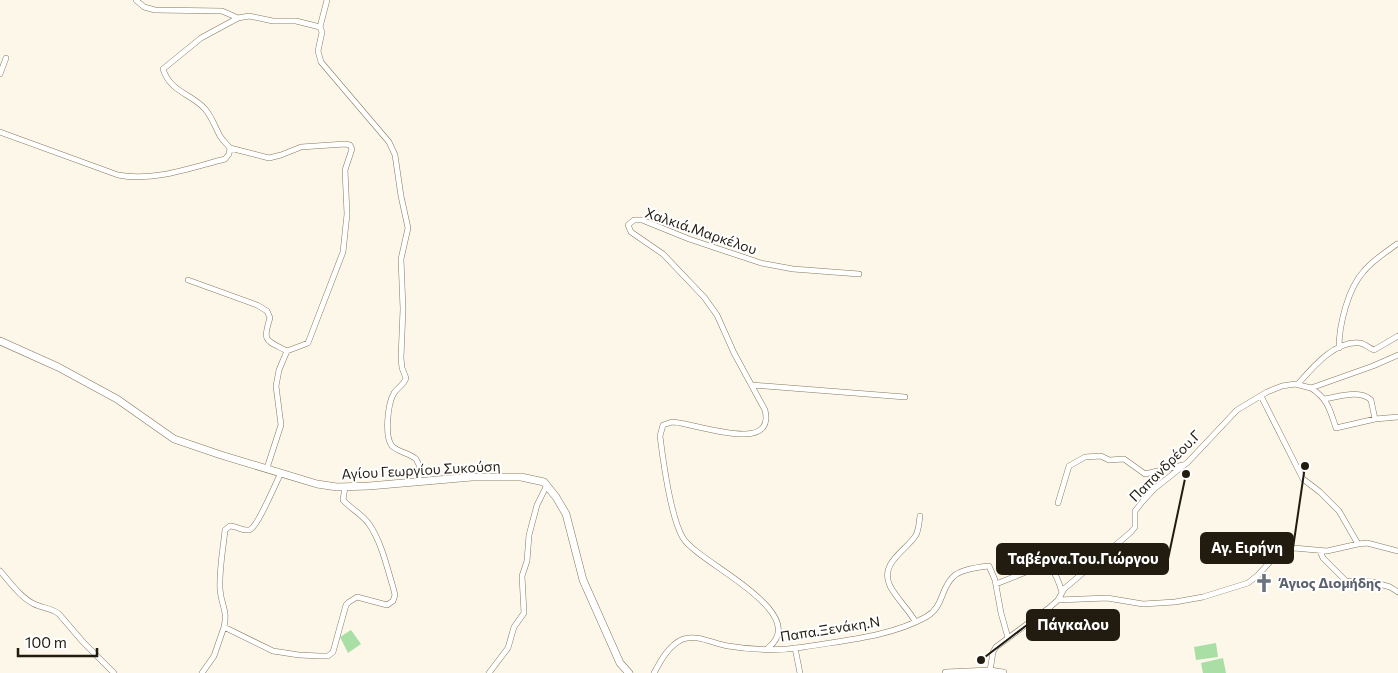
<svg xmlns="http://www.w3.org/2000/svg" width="1398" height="673" font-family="Commissioner,sans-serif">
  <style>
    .green { fill: #a9dfa5 }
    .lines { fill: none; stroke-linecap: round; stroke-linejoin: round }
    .street-casing { stroke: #86785b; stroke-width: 6 }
    .secondary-casing { stroke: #86785b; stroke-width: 8 }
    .street { stroke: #fff; stroke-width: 5 }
    .secondary { stroke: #fff; stroke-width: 7 }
    .labels { text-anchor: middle; stroke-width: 4; stroke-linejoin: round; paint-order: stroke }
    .street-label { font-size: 14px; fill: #211b10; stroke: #fff }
    .worship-label { font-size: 14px; font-weight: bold; fill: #5b616d; stroke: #fff; text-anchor: start }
    .leader { fill: none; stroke: #211b10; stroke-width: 2 }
    .callout-dot { fill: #211b10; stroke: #fff; stroke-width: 2 }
    .callout { fill: #211b10; stroke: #211b10; stroke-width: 2 }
    .callout-label { font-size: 15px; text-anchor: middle; font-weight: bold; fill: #fff }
  </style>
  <rect width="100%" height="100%" fill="#fdf7ea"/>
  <path class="green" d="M351,630L361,644L348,653L340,637Z
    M1216,643L1218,657L1196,660L1194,647Z
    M1223,658L1226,673H1203L1201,663Z"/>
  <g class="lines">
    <g class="street-casing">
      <path id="street" d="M136,0L144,7L155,10L222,11L238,18L249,16L273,21H296L320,27L322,32L318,51L321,62L389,142L395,155L401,196L408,228L401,259L403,309L401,358L402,368L406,378C404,385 398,387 394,393C388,403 384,436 392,446C398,452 409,453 416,459L419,465V481
        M320,27L327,0
        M0,74L6,58
        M0,132L118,175C153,182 190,168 225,159L229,154L230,148C227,144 223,141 220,136C215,127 212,117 205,109C192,94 170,92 163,69L201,38L238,18
        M230,148L269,158L281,155L301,147L345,144L350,145L352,149L345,170L347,214L343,252L308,343L287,351L279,370L276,386L281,425L267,468
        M188,280L257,305L267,311L270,318C262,342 266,340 287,351
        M1339,348C1339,325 1348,288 1364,271C1373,260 1386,252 1397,244
        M1298,384C1312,368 1335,340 1360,343C1365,344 1369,348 1374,350L1398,336
        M752,385L905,397
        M1311,388C1328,399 1330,410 1336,428L1375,419L1398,417
        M1261,396L1303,479L1320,492L1339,511L1358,544
        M1324,399C1339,397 1359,389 1371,400L1375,419
        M1058,503L1069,466L1085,457L1101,456L1109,460L1124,459L1145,474L1183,465
        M1320,551L1323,558L1346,581L1373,582L1390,587L1398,592
        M0,571C10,582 20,597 34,604C42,608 52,608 59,614L83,642L114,673
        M996,584L1026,572L1032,558L1037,556C1051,560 1058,579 1062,592
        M1058,600L1107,598L1143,604L1175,602L1203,597L1248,583L1258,575L1278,553L1285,549L1294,548L1327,551L1358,544L1367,543L1398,551
        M915,621C908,609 897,599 890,586C879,563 906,551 916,535C919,529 919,522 920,516
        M224,627C228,609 221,606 220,589C219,570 223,550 225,530L230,526C236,526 243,531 249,530C257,529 276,482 281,473
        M768,648C813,612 698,563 683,538C671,518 663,460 660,436L663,425L672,422C692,422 776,456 765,410L734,353L717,315L704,297L663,254L631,232L628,225L634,220H642L689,239L761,263L793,269L859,274
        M795,648L800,673
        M990,671L993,652L996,647L1049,608L1058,600L1064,589L1131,532L1135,527V511L1143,501L1154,489L1188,462L1237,410L1267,392L1282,386L1295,384L1311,388L1373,366L1398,355
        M202,673L214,656L224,627L273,651L299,655L320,656H328L333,652L346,605L349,602L357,597L387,605L393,601L395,595L393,587C387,567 381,541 369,524C362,514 351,509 343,500L345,487
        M489,673L508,648L514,627L524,613L522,576L527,561L529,535L537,505L547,485
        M654,673C661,660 669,645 683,639C697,634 714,644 728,646C752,650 780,651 804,647C845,640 889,637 926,617C944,607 940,589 953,577C960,569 979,567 989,566L995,580L1001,613L1008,638"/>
    </g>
    <g class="secondary-casing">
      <path id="secondary" d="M0,341L58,367L117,399L174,439L221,455L317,484L337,487L369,486L472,477H521L544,482L556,497L566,514L583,580L620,663L629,673
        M946,673L990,671L1003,673"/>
    </g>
    <use href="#street" class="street"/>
    <use href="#secondary" class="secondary"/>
  </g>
  <defs>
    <g id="church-bare" transform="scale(1.5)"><path d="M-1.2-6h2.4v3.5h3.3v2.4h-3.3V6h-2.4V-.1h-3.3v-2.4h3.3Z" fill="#6b7280" stroke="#fff" stroke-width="2.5" paint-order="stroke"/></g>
  </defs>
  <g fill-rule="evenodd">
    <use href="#church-bare" x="1264" y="583"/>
  </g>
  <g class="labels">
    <g class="street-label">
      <text transform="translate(701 231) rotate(19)" y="5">Χαλκιά.Μαρκέλου</text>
      <text transform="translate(1165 466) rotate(-45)" y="5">Παπανδρέου.Γ</text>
      <text transform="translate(421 470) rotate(-3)" y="5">Αγίου Γεωργίου Συκούση</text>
      <text transform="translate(830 629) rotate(-9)" y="5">Παπα.Ξενάκη.Ν</text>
    </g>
    <g class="worship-label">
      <text x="1279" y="588">Άγιος Διομήδης</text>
    </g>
  </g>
  <path class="leader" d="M1305 466L1293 548M1186 474L1168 559M981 660L1027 625"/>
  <g class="callout-dot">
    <circle cx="1305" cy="466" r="5"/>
    <circle cx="1186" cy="474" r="5"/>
    <circle cx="981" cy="660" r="5"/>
  </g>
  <g class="callout">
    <rect x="1201" y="533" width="92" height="30" rx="5"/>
    <rect x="997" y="544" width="171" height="30" rx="5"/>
    <rect x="1027" y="610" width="92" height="30" rx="5"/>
  </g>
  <g class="callout-label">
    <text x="1247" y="553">Αγ. Ειρήνη</text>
    <text x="1083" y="564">Ταβέρνα.Του.Γιώργου</text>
    <text x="1073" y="630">Πάγκαλου</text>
  </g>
  <path d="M18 648v8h79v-8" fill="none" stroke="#211b10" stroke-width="2.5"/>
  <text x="25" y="648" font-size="15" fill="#211b10" stroke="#ffffff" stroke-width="4" paint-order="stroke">100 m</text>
</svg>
